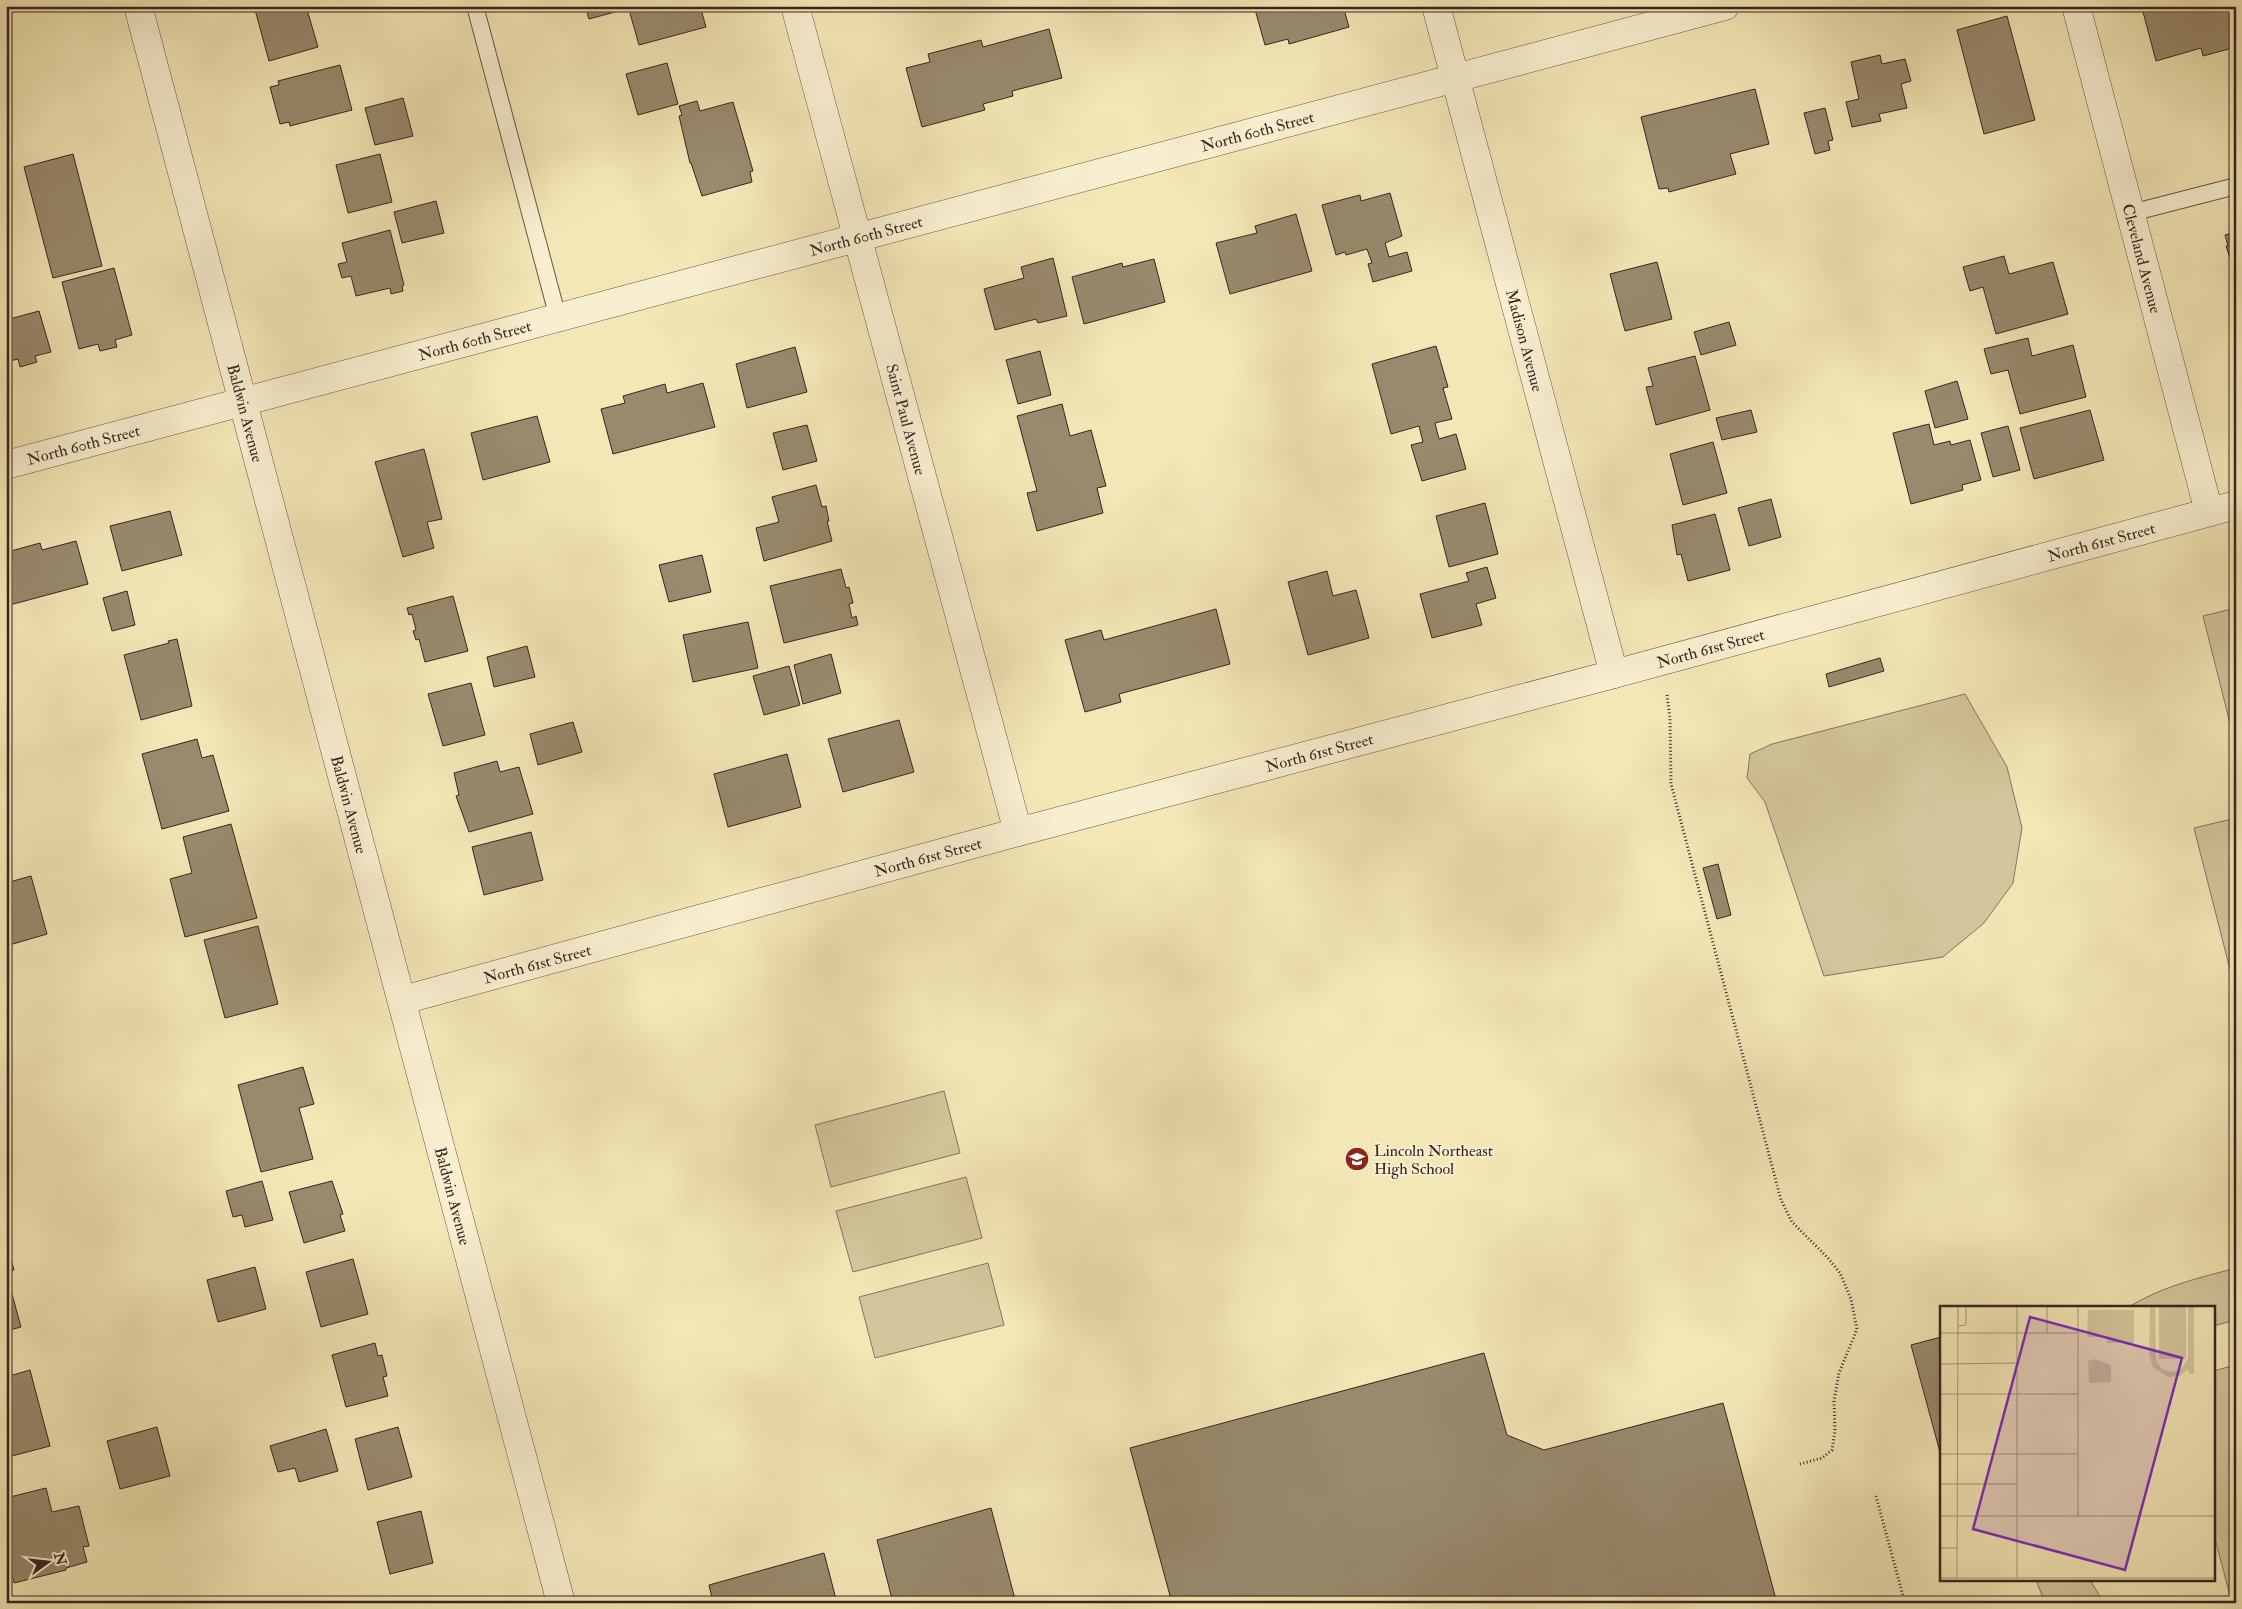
<svg xmlns="http://www.w3.org/2000/svg" width="2242" height="1609" font-family="'IM FELL Double Pica',serif">
  <style>
    .pitch { fill: #d4c69c; stroke: #86765e }
    .building { fill: #998a6e; stroke: #37251f }
    .lines { fill: none; stroke-linecap: round; stroke-linejoin: round }
    .lane-casing { stroke: #665645; stroke-width: 18 }
    .street-casing { stroke: #665645; stroke-width: 29 }
    .path { stroke: #37251f; stroke-width: 3; stroke-dasharray: 1 2.5; stroke-linecap: butt }
    .lane { stroke: #f8efd0; stroke-width: 16 }
    .street { stroke: #f8efd0; stroke-width: 28 }
    .labels { text-anchor: middle; stroke-width: 4; stroke-linejoin: round; paint-order: stroke }
    .street-label { font-size: 16px; fill: #37251f; stroke: #f8efd0 }
    .poi-label { font-size: 16px; fill: #37251f; stroke: #f8efd0; text-anchor: start }
    .inset-road { fill: none; stroke: #a8997a; stroke-width: 1 }
    .view { fill: #7b2cbf; fill-opacity: 0.15; stroke: #7b2cbf; stroke-width: 2.5 }
    .inset-edge { fill: none; stroke: #37251f; stroke-width: 2.5 }
  </style>
  <rect width="100%" height="100%" fill="#f4e7b6"/>
  <filter id="stains"><feTurbulence type="fractalNoise" baseFrequency=".004" numOctaves="4"/><feColorMatrix values="0 0 0 0 .2 0 0 0 0 .09 0 0 0 0 .02 0 0 0 .5 -.17"/></filter>
  <radialGradient id="worn" r=".72"><stop offset=".6" stop-color="#630" stop-opacity="0"/><stop offset="1" stop-color="#630" stop-opacity=".3"/></radialGradient>
  <path class="pitch" d="M2236,608V747L2203,616Z
    M1965,694L2007,767L2022,828L2013,883L1984,923L1943,957L1824,976L1765,802L1747,778L1750,754L1772,744Z
    M2236,818V993L2194,828Z
    M944,1091L960,1153L831,1187L815,1125Z
    M966,1177L982,1238L853,1272L836,1211Z
    M988,1263L1004,1325L875,1358L859,1297Z
    M2236,1268V1320L2213,1326V1308H2127C2160,1287 2198,1278 2236,1268Z
    M2236,1365V1603H2232L2213,1531V1371Z
    M2036,1580H2090L2104,1603H2045Z"/>
  <path class="building" d="M254,6H306L318,47L269,61Z
    M585,6H625L626,9L589,19Z
    M628,6H700L706,27L639,45Z
    M1254,6H1343L1349,27L1289,44L1288,39L1265,45Z
    M2149,6H2236V47L2203,56L2201,48L2156,61L2142,8Z
    M2007,16L2035,120L1984,134L1957,30Z
    M1049,29L1062,78L1012,91L1013,96L983,104L985,110L922,127L906,68L930,62L928,54L981,40L983,47Z
    M1880,55L1882,64L1905,59L1911,81L1901,84L1907,108L1879,114L1881,121L1852,127L1846,102L1859,99L1851,62Z
    M667,63L678,104L638,115L626,74Z
    M340,65L352,110L290,126L289,122L280,124L270,87L279,85L278,81Z
    M2236,70V89L2231,71Z
    M1755,89L1769,144L1730,154L1736,174L1669,192L1668,188L1659,189L1641,117Z
    M403,98L413,136L375,145L365,108Z
    M697,101L700,111L733,102L753,171L750,172L752,182L702,196L691,163H690L679,116L682,115L679,106Z
    M1825,108L1833,140L1828,141L1830,150L1815,154L1804,113Z
    M73,154L102,266L53,278L24,167Z
    M380,154L392,202L348,213L336,165Z
    M1390,193L1402,236L1385,243L1389,257L1407,252L1412,271L1373,282L1368,264L1372,263L1367,249L1346,255L1345,252L1336,255L1322,205L1360,195L1361,201Z
    M436,201L444,233L402,243L394,212Z
    M1296,214L1312,271L1230,294L1216,243L1257,233L1255,226Z
    M390,230L404,285L402,286L403,291L391,294L390,288L356,296L351,276L342,278L338,264L347,262L342,243Z
    M2236,232V276L2226,246H2228L2225,235Z
    M2004,256L2009,274L2053,262L2068,314L1996,334L1983,287L1970,291L1963,267Z
    M1053,258L1067,316L1038,323L1036,319L995,330L984,289L1024,278L1021,267Z
    M1154,259L1165,302L1084,324L1072,277L1122,263L1123,267Z
    M1657,262L1672,319L1625,331L1610,274Z
    M114,268L132,335L115,340L117,347L100,351L98,344L79,349L62,282Z
    M39,311L51,352L35,356L37,362L20,367L18,359L6,362V320Z
    M1729,322L1736,345L1701,355L1694,332Z
    M2028,338L2032,356L2073,345L2086,397L2020,414L2008,370L1991,374L1984,349Z
    M1436,346L1448,387L1443,388L1452,419L1435,423L1439,439L1456,434L1466,469L1422,481L1411,445L1423,442L1419,426L1391,434L1372,364Z
    M795,347L807,392L747,408L736,364Z
    M1040,351L1051,395L1018,404L1006,360Z
    M1695,356L1710,410L1656,425L1646,387L1653,386L1648,368Z
    M1957,381L1968,419L1935,428L1925,391Z
    M703,383L715,427L613,454L601,409L625,403L623,396L665,384L667,393Z
    M1062,404L1070,436L1091,430L1106,486L1097,488L1103,513L1037,531L1027,493L1037,491L1017,416Z
    M1751,410L1757,432L1722,440L1716,418Z
    M2090,410L2104,460L2034,479L2020,428Z
    M537,416L550,462L483,480L471,433Z
    M1929,424L1934,445L1950,441L1951,445L1970,440L1981,480L1962,485L1963,490L1911,504L1893,433Z
    M807,425L817,461L783,470L773,433Z
    M2008,426L2020,470L1993,477L1981,433Z
    M1713,442L1727,493L1683,505L1670,454Z
    M424,449L442,519L427,522L434,548L403,557L375,462Z
    M816,485L822,507L826,506L829,521H827L832,541L764,561L756,528L779,522L772,497Z
    M1771,499L1781,537L1749,546L1738,508Z
    M1485,503L1498,554L1449,567L1436,516Z
    M170,511L182,555L122,571L110,526Z
    M1715,514L1730,570L1688,581L1681,554L1677,555L1672,525Z
    M76,541L88,584L6,606V559L13,558L11,551L40,543L42,550Z
    M702,555L711,592L669,602L659,565Z
    M1487,567L1496,598L1476,604L1482,625L1432,638L1420,594L1469,581L1466,573Z
    M841,569L846,588L849,587L853,603L849,604L852,618L856,616L858,625L784,643L770,586Z
    M1327,571L1333,596L1356,590L1369,638L1308,655L1288,582Z
    M127,591L135,625L112,631L103,598Z
    M453,596L468,651L425,662L419,639L416,640L413,631L416,630L412,614L409,615L407,608Z
    M1216,609L1230,664L1119,694L1121,702L1085,712L1065,640L1101,630L1104,640Z
    M748,622L758,668L693,682L683,635Z
    M177,639L192,706L141,720L124,655L169,643L168,641Z
    M527,646L535,677L494,687L487,657Z
    M831,654L841,693L803,704L794,665Z
    M1880,658L1884,671L1829,687L1826,674Z
    M789,666L800,705L764,715L753,676Z
    M471,683L485,735L443,746L428,694Z
    M899,720L914,772L843,792L828,739Z
    M573,722L582,752L538,765L530,734Z
    M197,739L202,758L213,755L229,811L162,829L142,754Z
    M787,754L801,807L728,827L714,774Z
    M497,761L500,772L519,767L533,814L469,832L456,796L459,795L454,773Z
    M231,824L257,918L185,937L170,879L192,873L183,837Z
    M531,832L543,880L484,895L472,847Z
    M1718,864L1731,915L1717,919L1703,868Z
    M31,876L47,934L6,946V883Z
    M258,926L278,1004L225,1018L204,940Z
    M303,1067L314,1104L299,1108L313,1159L261,1172L238,1085Z
    M262,1181L273,1220L245,1227L242,1215L233,1217L226,1191Z
    M332,1181L343,1214L340,1215L345,1231L304,1243L289,1192Z
    M6,1240L14,1270L6,1272Z
    M353,1259L368,1314L321,1327L306,1272Z
    M255,1267L266,1309L218,1322L207,1280Z
    M9,1283L21,1327L6,1331V1284Z
    M1941,1337V1456L1911,1345Z
    M375,1343L378,1356L382,1355L387,1376L383,1377L388,1396L346,1407L332,1355Z
    M1484,1353L1507,1435L1544,1450L1723,1403L1777,1603H1172L1130,1448Z
    M30,1370L50,1446L8,1457L9,1461L6,1462V1377Z
    M157,1427L170,1476L120,1489L107,1441Z
    M398,1427L412,1477L368,1490L355,1439Z
    M326,1429L338,1471L299,1482L295,1468L278,1472L270,1446Z
    M46,1488L52,1512L79,1506L89,1546L83,1547L87,1562L66,1568V1570L14,1583L6,1551V1530H9L6,1498Z
    M991,1508L1016,1603H893L877,1540Z
    M421,1511L433,1563L390,1574L377,1522Z
    M824,1553L837,1603H710L713,1602L709,1585Z"/>
  <g class="lines">
    <g class="lane-casing">
      <path id="lane" d="M475,6L558,318
        M2131,213L2236,186"/>
    </g>
    <g class="street-casing">
      <g id="street">
        <path id="s1" d="M138,6L561,1603"/>
        <path id="s2" d="M795,6L1018,832"/>
        <path id="s3" d="M1436,6L1614,674"/>
        <path id="s4" d="M2076,6L2209,512"/>
        <path id="s5" d="M6,465L1725,6"/>
        <path id="s6" d="M403,1000L1018,832L1614,674L2236,505"/>
      </g>
    </g>
    <path class="path" d="M1667,695L1670,718L1671,784L1781,1200L1792,1222L1828,1258L1840,1273L1851,1299L1857,1329L1839,1373L1834,1401L1835,1431L1832,1450L1822,1458L1800,1464
      M1876,1496L1905,1603"/>
    <use href="#lane" class="lane"/>
    <use href="#street" class="street"/>
  </g>
  <defs>
    <g id="school-disc" transform="scale(1.25)"><circle r="9.5" fill="#8f2418" stroke="#f8efd0"/><path d="M0-5L7-2L0 1L-7-2ZM-4 1L0 2.5L4 1V4Q0 6-4 4Z" fill="#fff"/></g>
  </defs>
  <g fill-rule="evenodd">
    <use href="#school-disc" x="1357" y="1159"/>
  </g>
  <g class="labels">
    <g class="street-label">
      <text dy="6" stroke="none"><textPath href="#s5" startOffset="1295">North 60th Street</textPath></text>
      <text dy="6" stroke="none"><textPath href="#s5" startOffset="890">North 60th Street</textPath></text>
      <text dy="6" stroke="none"><textPath href="#s4" startOffset="261">Cleveland Avenue</textPath></text>
      <text dy="6" stroke="none"><textPath href="#s5" startOffset="485">North 60th Street</textPath></text>
      <text dy="6" stroke="none"><textPath href="#s3" startOffset="346">Madison Avenue</textPath></text>
      <text dy="6" stroke="none"><textPath href="#s1" startOffset="421">Baldwin Avenue</textPath></text>
      <text dy="6" stroke="none"><textPath href="#s2" startOffset="428">Saint Paul Avenue</textPath></text>
      <text dy="6" stroke="none"><textPath href="#s5" startOffset="80">North 60th Street</textPath></text>
      <text dy="6" stroke="none"><textPath href="#s6" startOffset="1759">North 61st Street</textPath></text>
      <text dy="6" stroke="none"><textPath href="#s6" startOffset="1354">North 61st Street</textPath></text>
      <text dy="6" stroke="none"><textPath href="#s6" startOffset="949">North 61st Street</textPath></text>
      <text dy="6" stroke="none"><textPath href="#s1" startOffset="826">Baldwin Avenue</textPath></text>
      <text dy="6" stroke="none"><textPath href="#s6" startOffset="544">North 61st Street</textPath></text>
      <text dy="6" stroke="none"><textPath href="#s6" startOffset="139">North 61st Street</textPath></text>
      <text dy="6" stroke="none"><textPath href="#s1" startOffset="1231">Baldwin Avenue</textPath></text>
    </g>
    <g class="poi-label">
      <text x="1374" y="1156">Lincoln Northeast<tspan x="1374" dy="18">High School</tspan></text>
    </g>
  </g>
  <g transform="translate(1940 1306)">
    <rect width="275" height="275" fill="#f4e7b6"/>
    <path d="M210,0H215L216,55L222,63L231,66L241,63L248,53V0H254V68H249L248,63L240,70L227,71L213,61L209,49ZM219,0H246V53H219ZM148,4H194V37H167V31H147ZM156,53L171,59V76L149,77L148,55Z" fill="#d4c69c"/>
    <path class="inset-road" d="M138,0V210M18,20L26,19V0M0,27H137M107,27V0M0,58L77,57M0,88H138M0,148H137M0,178H77M0,210H275M0,242H17M0,272H275M17,272L18,0M77,272V0"/>
    <path class="view" d="M90,11L242,52L185,264L33,223Z"/>
    <rect width="275" height="275" class="inset-edge"/>
  </g>
  <rect width="2242" height="1609" fill="none" stroke="#f4e7b6" stroke-width="25"/>
  <rect x="8" y="8" width="2227" height="1594" fill="none" stroke="#37251f" stroke-width="2.5"/>
  <rect x="12" y="12" width="2217" height="1584" fill="none" stroke="#37251f"/>
  <g transform="translate(48 1562) rotate(75)" stroke="#f8efd0" stroke-width="4" paint-order="stroke">
  <path d="M0-4L9 19L0 12L-9 19Z" fill="#37251f"/>
  <text y="-8" font-size="14" font-weight="bold" text-anchor="middle" fill="#37251f">N</text>
  </g>
  <rect width="100%" height="100%" filter="url(#stains)"/>
  <rect width="100%" height="100%" fill="url(#worn)"/>
</svg>
